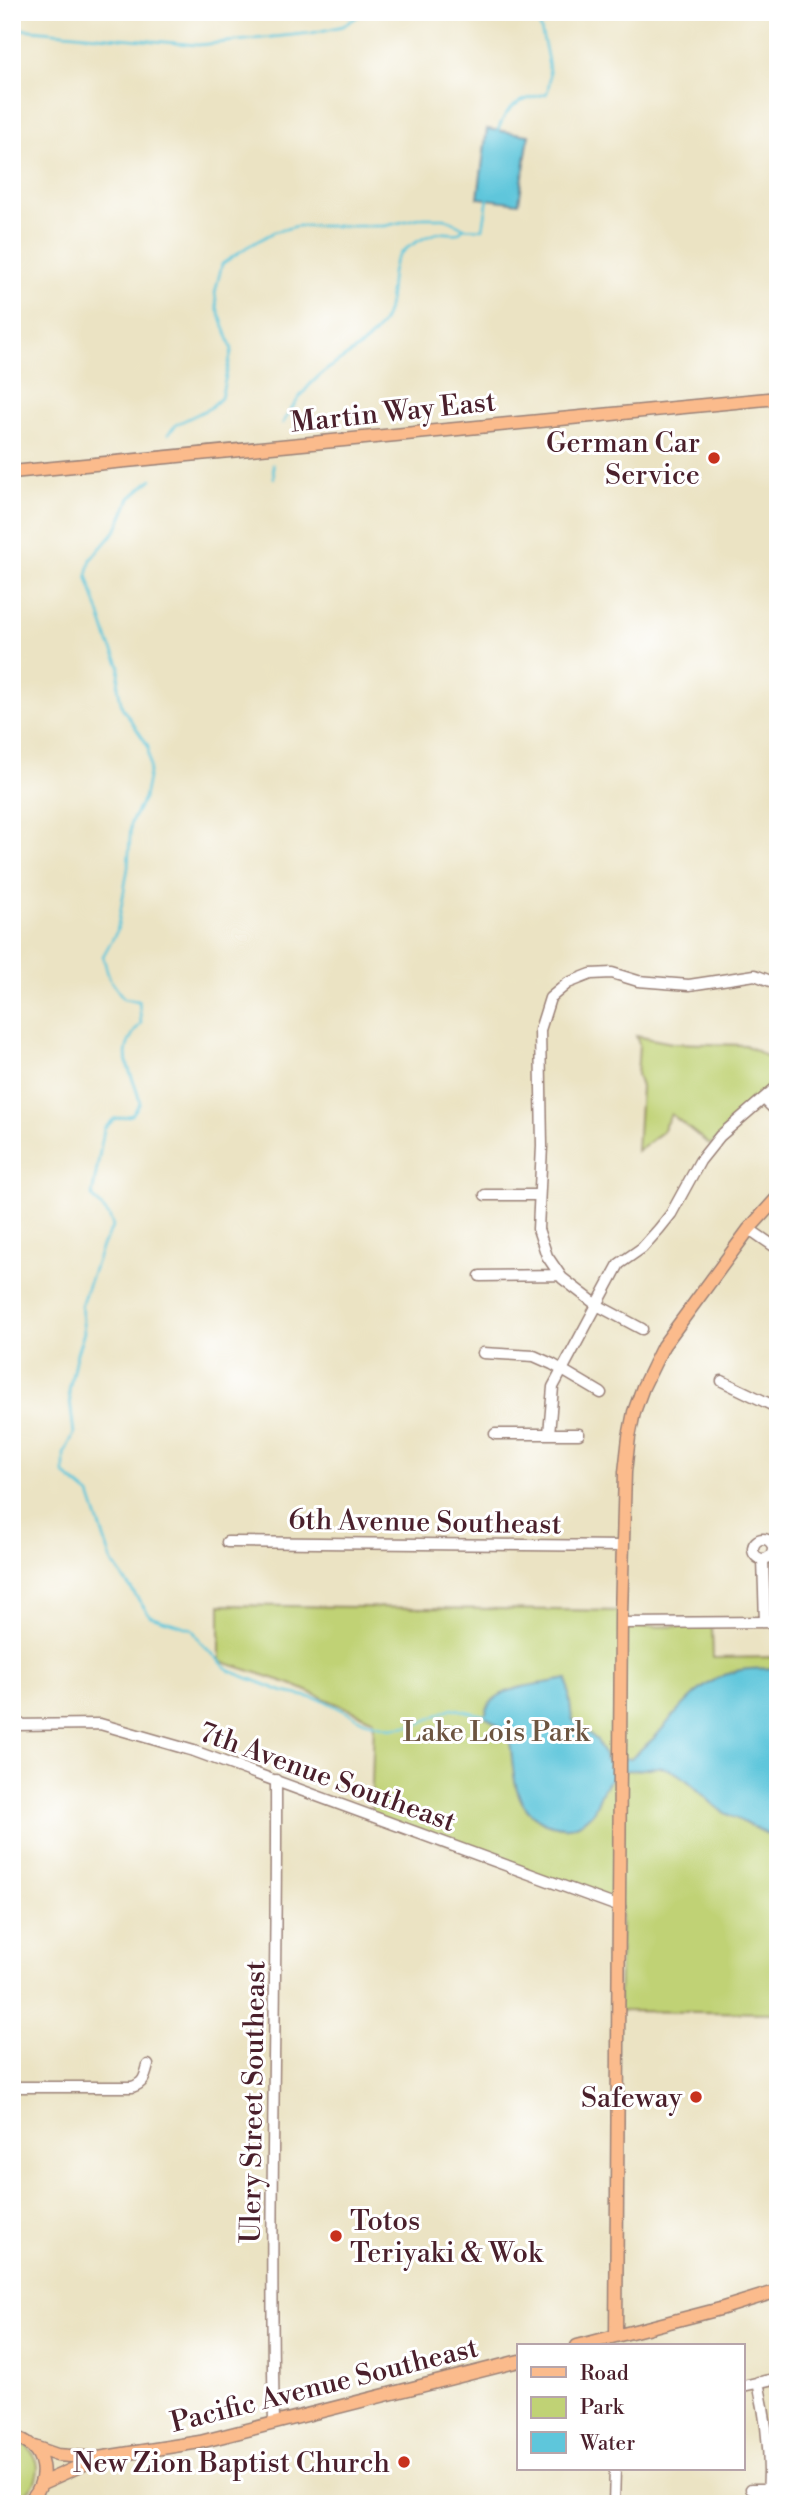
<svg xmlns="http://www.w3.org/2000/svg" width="790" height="2516" font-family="'Libre Bodoni',serif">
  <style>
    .green { fill: #c0d275; stroke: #857850; stroke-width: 2 }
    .water { fill: #5ec6db; stroke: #547283; stroke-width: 2 }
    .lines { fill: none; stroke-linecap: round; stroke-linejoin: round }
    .stream { stroke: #5ec6db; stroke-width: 2.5 }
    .minor-casing { stroke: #9a8177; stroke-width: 13 }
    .major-casing { stroke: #9a8177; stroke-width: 15 }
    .minor { stroke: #fff; stroke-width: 10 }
    .major { stroke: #fbbb8c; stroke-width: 12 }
    .poi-dot { fill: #c8321e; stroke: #fff; stroke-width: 2.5 }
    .labels { text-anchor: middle; stroke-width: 6; stroke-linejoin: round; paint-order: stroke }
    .street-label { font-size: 28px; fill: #4a1f2b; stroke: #fff }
    .poi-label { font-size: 28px; fill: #4a1f2b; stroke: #fff; text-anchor: end }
    .park-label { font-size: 28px; fill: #6d5541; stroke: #fff }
  </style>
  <rect width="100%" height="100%" fill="#fff"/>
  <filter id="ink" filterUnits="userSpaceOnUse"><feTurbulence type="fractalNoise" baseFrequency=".0143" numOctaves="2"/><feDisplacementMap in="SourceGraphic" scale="14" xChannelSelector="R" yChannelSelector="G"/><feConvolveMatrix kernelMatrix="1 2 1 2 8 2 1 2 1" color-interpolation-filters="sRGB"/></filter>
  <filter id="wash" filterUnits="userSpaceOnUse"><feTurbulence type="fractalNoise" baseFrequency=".00686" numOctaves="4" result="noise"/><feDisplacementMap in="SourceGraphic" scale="28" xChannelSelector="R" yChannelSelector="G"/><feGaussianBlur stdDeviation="1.57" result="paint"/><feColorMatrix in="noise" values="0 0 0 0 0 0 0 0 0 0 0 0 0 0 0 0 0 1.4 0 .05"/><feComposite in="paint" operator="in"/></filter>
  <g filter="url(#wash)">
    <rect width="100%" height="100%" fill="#ebe3c3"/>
    <path class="green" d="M636,1036L672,1043L745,1045L778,1062V1083L710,1145L671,1114L661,1133L637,1151L641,1087L637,1075L639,1044Z
      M220,1605L622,1611L625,1627L712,1626L713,1658L778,1657V2013L619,2011L621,1907L371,1816L374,1720L291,1684L220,1661Z
      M12,2441C17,2443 24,2444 28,2447C48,2466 35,2493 13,2500Z"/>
    <path class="water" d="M487,129L529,135L519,203L478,198Z
      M775,1668L778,1669V1840C760,1829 741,1822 723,1812C703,1799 686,1771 660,1767C648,1766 639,1772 627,1770C622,1773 614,1777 609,1781C598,1792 599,1809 587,1818C576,1828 566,1829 552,1825C509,1812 515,1770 509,1734L485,1716C487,1710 488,1704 492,1701C508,1685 546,1684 567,1679L572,1719L597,1740L606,1760L631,1758C639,1750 648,1744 656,1736C679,1710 700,1681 736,1671C748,1668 763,1669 775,1668Z"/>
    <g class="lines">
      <path class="stream" d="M12,24L20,29L198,45L312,33L343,26L365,12
        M497,133C506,105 518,100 546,94C556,79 541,30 536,12
        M283,423C293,405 304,389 319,376C340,358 365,349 381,325C396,303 385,270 400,254C408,246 426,236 437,233C444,232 451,234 458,233L464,228
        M168,434L177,424L210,408L221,398L232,349L217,307L215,293L222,264L247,247L274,232L297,226H385L419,218H445L464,228L483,229L488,198
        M273,464L274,478
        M152,479L130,498L117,529L91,559L87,575L109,643L120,666L118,687L122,707L148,746L150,768L144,798L131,822L128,868L117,931L103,956L109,978L124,999L139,1001L141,1023C112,1057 133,1068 140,1103L132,1115L114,1119L104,1129L92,1196L109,1216L113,1226L102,1246L81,1305L84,1332L76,1356L69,1391L74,1434L64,1454V1474L90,1495L112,1562L150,1616L192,1629L202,1644L230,1671L284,1692L323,1700L364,1721L390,1728L417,1725L452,1708L487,1716"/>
    </g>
  </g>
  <g filter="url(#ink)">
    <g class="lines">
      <g class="minor-casing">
        <path id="minor" d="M764,1099L778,1113
          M485,1195H539
          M749,1229L778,1249
          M480,1276L560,1275
          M642,1329L597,1305L562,1278L547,1256L538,1229L542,1146L540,1030L550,998L568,983L591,974L612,973L638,981L689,985L755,975L778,984
          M483,1353L534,1356L552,1364L601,1393
          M722,1381L778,1408
          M495,1434H579
          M549,1434L553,1387L619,1264L642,1248L659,1229L671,1214L700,1161L720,1136L778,1086
          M753 1549a10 10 0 1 1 20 0a10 10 0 1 1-20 0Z
          M227,1542L623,1546
          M763,1559L765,1622
          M621,1623L778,1622
          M12,1725L100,1724L194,1751L620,1907
          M12,2087H132C144,2083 145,2077 148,2065
          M758,2382C767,2422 772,2464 767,2504
          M743,2386L778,2378
          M274,2423C269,2209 277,1995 276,1780
          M751,2489H778
          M614,2504L615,2469"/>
      </g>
      <g class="major-casing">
        <path id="major" d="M12,472L778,398
          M616,2336L621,1615L625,1472L629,1437L634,1412L643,1387L663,1346L749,1229L778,1197
          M577,2346L720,2309L778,2291
          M12,2437C47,2443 53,2485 25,2504
          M34,2447L57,2455L98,2458
          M42,2483L98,2458L200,2442L519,2361"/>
      </g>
      <use href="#minor" class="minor"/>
      <use href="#major" class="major"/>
    </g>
  </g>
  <g class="poi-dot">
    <circle cx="714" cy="458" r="7"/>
    <circle cx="696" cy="2097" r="7"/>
    <circle cx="336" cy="2236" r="7"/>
    <circle cx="404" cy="2462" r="7"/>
  </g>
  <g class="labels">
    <g class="street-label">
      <text transform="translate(393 411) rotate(-6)" y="10">Martin Way East</text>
      <text transform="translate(425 1521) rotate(1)" y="10">6th Avenue Southeast</text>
      <text transform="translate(328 1776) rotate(20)" y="10">7th Avenue Southeast</text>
      <text transform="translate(252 2102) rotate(-89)" y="10">Ulery Street Southeast</text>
      <text transform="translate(324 2384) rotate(-14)" y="10">Pacific Avenue Southeast</text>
    </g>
    <g class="poi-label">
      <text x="700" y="452">German Car<tspan x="700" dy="32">Service</tspan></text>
      <text x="682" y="2107">Safeway</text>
      <text x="350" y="2230" text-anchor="start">Totos<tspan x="350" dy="32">Teriyaki &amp; Wok</tspan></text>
      <text x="390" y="2472">New Zion Baptist Church</text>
    </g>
    <g class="park-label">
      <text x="496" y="1741">Lake Lois Park</text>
    </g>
  </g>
  <rect width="790" height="2516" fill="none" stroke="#fff" stroke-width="42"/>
  <rect x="517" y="2344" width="228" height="126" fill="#ffffff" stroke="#b7a5aa" stroke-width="2"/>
  <rect x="531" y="2367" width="35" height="10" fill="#fbbb8c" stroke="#b7a5aa" stroke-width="2"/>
  <text x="580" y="2380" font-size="21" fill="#4a1f2b">Road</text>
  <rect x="531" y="2397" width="35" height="21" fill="#c0d275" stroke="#b7a5aa" stroke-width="2"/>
  <text x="580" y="2414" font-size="21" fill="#4a1f2b">Park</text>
  <rect x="531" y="2432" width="35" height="21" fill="#5ec6db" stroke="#b7a5aa" stroke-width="2"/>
  <text x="580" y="2450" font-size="21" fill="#4a1f2b">Water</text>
</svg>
